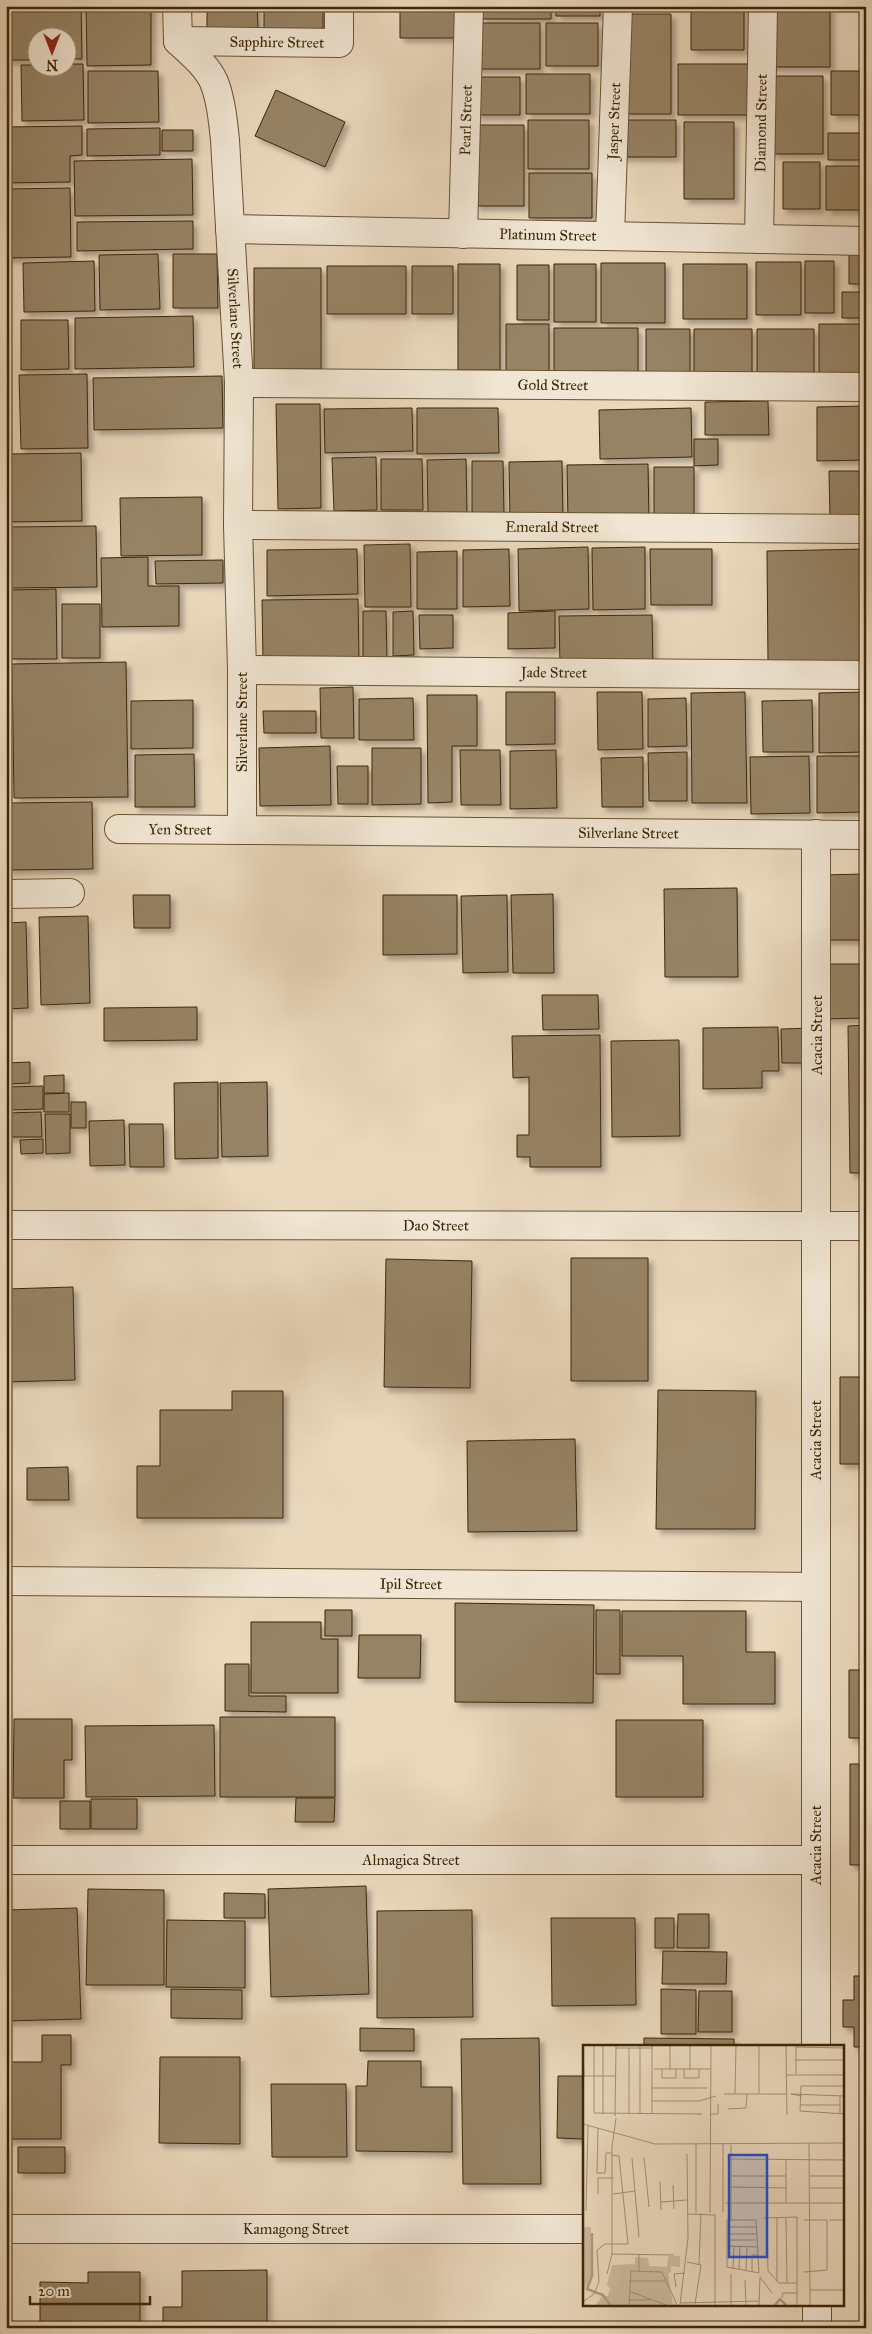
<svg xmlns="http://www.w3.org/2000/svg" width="872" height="2334" font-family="'IM FELL Great Primer',serif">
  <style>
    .building { fill: #968365; stroke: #3c2706; filter: url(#shadow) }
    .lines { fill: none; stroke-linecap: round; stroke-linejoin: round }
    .street-casing { stroke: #685334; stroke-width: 30 }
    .street { stroke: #f1e6d3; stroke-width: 28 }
    .labels { text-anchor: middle; stroke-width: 4; stroke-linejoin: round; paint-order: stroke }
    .street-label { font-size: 15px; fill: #3c2706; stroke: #f1e6d3 }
    .inset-river { fill: none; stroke: #af9c7e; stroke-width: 2.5 }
    .inset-road { fill: none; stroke: #a49173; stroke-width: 1 }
    .view { fill: #1d4ed8; fill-opacity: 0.15; stroke: #1d4ed8; stroke-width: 2.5 }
    .inset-edge { fill: none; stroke: #3c2706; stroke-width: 2.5 }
  </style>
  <defs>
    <filter id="shadow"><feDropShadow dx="4.5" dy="4.5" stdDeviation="2.5" flood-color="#0004"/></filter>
  </defs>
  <rect width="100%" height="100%" fill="#ead8bc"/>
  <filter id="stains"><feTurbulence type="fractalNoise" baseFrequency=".004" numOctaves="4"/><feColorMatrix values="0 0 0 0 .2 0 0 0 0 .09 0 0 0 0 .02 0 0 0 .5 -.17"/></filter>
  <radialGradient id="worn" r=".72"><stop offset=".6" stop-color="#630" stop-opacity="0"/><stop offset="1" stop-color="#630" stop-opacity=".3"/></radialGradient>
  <path class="building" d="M6,6H81L82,59H68V38H38V60H6Z
    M86,6H151V65L87,66Z
    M207,6H257L258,28H207Z
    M264,6H323V30H264Z
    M400,6H455V38H400Z
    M481,6H551V19H481Z
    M556,6H600V16H556Z
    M691,6H744V50H691Z
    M768,6H830V67H768Z
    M622,14H671V114H622Z
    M474,23H540V69H474Z
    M546,23H598V66H546Z
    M68,64H83L84,120L22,121L21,65H38V68H68Z
    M678,64H755V115H678Z
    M88,71H158L159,122L88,123Z
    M831,71H866V115H831Z
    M526,74H590V114H526Z
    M772,76H823V154H772Z
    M475,77H520V115H475Z
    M276,90L345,122L325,167L255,136Z
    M528,120H589V169H528Z
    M621,120H676V157H621Z
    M684,122H734V199H684Z
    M475,125H524V206H475Z
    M82,126V155L70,156V182L6,183V127Z
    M160,128V155L87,156V129Z
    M162,130H193V151H162Z
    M828,133H866V160H828Z
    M192,159L193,215L75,216L74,161Z
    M783,162H820V209H783Z
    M826,166H866V210H826Z
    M529,173H592V218H529Z
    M70,188L71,257L6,258V189Z
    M193,221V249L77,251V222Z
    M849,249H866V284H849Z
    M158,254L160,309L100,310L99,255Z
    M173,254H217L218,308H173Z
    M94,261L95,311L24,312L23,263Z
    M805,261H834V313H805Z
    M756,262H801V315H756Z
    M601,263H665V323H601Z
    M458,264H500V370H458Z
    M554,264H596V322H554Z
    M683,264H747V319H683Z
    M517,265H549V320H517Z
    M327,266H406V314H327Z
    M412,266H453V314H412Z
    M254,268H321V369H254Z
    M842,292H866V318H842Z
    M193,316L194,367L75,369V318Z
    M21,320H68L69,369L21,370Z
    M506,324H549V372H506Z
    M819,324H866V377H819Z
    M554,328H638V372H554Z
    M646,329H690V374H646Z
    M694,329H752V373H694Z
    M757,329H814V375H757Z
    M87,374L88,448L21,449L19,375Z
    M222,376L223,428L94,430L93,378Z
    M768,401L769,435H705V402Z
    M276,404H320L321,508L278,509Z
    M866,406V460L817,461V407Z
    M412,408L413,451L325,453L324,409Z
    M417,408H498L499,453L417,454Z
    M691,408L692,457L600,459L599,410Z
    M694,439H718V465L694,466Z
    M81,453L82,521L6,522V454Z
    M376,457L377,510L334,511L332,458Z
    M381,459H422L423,510H381Z
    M466,459L467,513L428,514L427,460Z
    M472,461H503L504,515H472Z
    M562,461L563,519L510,520L509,462Z
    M648,464L649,519L568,521L567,465Z
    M654,467H694V519L654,520Z
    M829,471H866V518L830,519Z
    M202,497V555L121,556L120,498Z
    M96,526L97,587L8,588L7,527Z
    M410,544L411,607H365L364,545Z
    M588,547L589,609L519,611L518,549Z
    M645,547V609L593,610L592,548Z
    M357,549L358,594L267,596V550Z
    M509,549L510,606L463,607V550Z
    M650,549H712V605H651Z
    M866,549V662L768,663L767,551Z
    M457,551V609H417V552Z
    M148,557V586H179V626L102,627L101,558Z
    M223,560V583L156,584L155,561Z
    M56,589L57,659H10L9,590Z
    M358,599L359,661L263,662L262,600Z
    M62,604H100V658H62Z
    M363,611H386L387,659H363Z
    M413,611L414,655L393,656V612Z
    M555,611V648L508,649V613Z
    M419,615H453V648L420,649Z
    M652,615L653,664L560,666L559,616Z
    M126,662L128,797L14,798L12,664Z
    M353,687L354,738H321L320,688Z
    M506,692H555V744L506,745Z
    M597,692H642L643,749L598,750Z
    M745,692L747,803H692L691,693Z
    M866,692V752L819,753V693Z
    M427,695H477V746H452V802L428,803Z
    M413,698L414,740H359V699Z
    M686,698L687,746L648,747V699Z
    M193,700V748L131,749V701Z
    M812,700L813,752H763L762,701Z
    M263,711H316V733H264Z
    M330,746L331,805L260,806L259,748Z
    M372,748H421V804L372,805Z
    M460,750H500L501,805H461Z
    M556,750L557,808L510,809V751Z
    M687,752V801H649L648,753Z
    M194,754L195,807H135V755Z
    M809,756L810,813L751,814L750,757Z
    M817,756H866V812L817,813Z
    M643,757V807H602L601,758Z
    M337,766H368V804H338Z
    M92,802L93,869L8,870L7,803Z
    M866,874V940H821L820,875Z
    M737,888L738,977H665L664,889Z
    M553,894L554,973H513L511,895Z
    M133,895H170V928H134Z
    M383,895H457V954L383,955Z
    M507,895L508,972L463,973L461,896Z
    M88,916L90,1003L41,1005L39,917Z
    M26,922L28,1008L6,1009V923Z
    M819,964H866V1018L820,1019Z
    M542,995H598L599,1029L543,1030Z
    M197,1007V1040L104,1041V1008Z
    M866,1025V1173H850L848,1026Z
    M778,1027L779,1071H762V1088L703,1089V1028Z
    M814,1028V1063H782L781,1029Z
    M600,1035L601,1167H530V1157H517V1135H529V1077L513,1078L512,1036Z
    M679,1040L680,1136L612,1137L611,1041Z
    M30,1062V1083L6,1084V1063Z
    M64,1075V1093H44V1076Z
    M218,1082V1158L175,1159L174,1083Z
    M267,1082L268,1156L222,1157L220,1083Z
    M43,1086V1109L9,1110V1087Z
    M69,1093V1112H44V1094Z
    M71,1102H86V1128H71Z
    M41,1112L42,1137H6V1113Z
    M45,1114H70V1153L46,1154Z
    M124,1120L125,1165L90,1166L89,1121Z
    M129,1124H163L164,1167H130Z
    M43,1139V1153L21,1154L20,1140Z
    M571,1258H648V1381H571Z
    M861,1258H866V1372H861Z
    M386,1259L472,1261L470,1388L384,1387Z
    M73,1287L75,1380L6,1382V1289Z
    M840,1377H866V1464H840Z
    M658,1390L756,1391L755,1529H656Z
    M232,1391H283V1518H137V1466H160V1410H232Z
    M575,1439L577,1531L468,1532L467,1441Z
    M68,1467L69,1500H27V1468Z
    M455,1603L594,1605L593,1703L455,1702Z
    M325,1610H352V1636H325Z
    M596,1610H620V1674H596Z
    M622,1611H746V1652H775V1704H683V1656H622Z
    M251,1622H321V1639H338V1693H251Z
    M359,1635H421L420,1678H358Z
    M225,1664H249V1696H286V1712L225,1711Z
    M849,1670H866V1738H849Z
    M220,1717H335V1797H220Z
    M14,1719H72V1760H64V1798H13Z
    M616,1720H703V1797H616Z
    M214,1725L215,1796L86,1797L85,1726Z
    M850,1764H866V1865H850Z
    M296,1798H335L334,1822H295Z
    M91,1799H137V1829H91Z
    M60,1801H90V1829H60Z
    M366,1886L369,1994L271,1997L268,1889Z
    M88,1889L164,1890V1985H86Z
    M224,1893L265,1894V1918H224Z
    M77,1908L81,2019L6,2021V1910Z
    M472,1910L473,2017L377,2018V1911Z
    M678,1914H709V1948H677Z
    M551,1918H635L636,2005L552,2006Z
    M655,1918H674V1948H655Z
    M167,1920L245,1921V1988L166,1987Z
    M663,1951L727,1952L726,1984H662Z
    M854,1976H866V2047H854V2027H843V2000H854Z
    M171,1989L242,1990V2019L171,2018Z
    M661,1989L696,1990V2034H661Z
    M699,1991H732V2032H698Z
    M360,2028L414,2029V2051H360Z
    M42,2035H71V2065H61V2139H6V2062H42Z
    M539,2038L541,2184H463L461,2039Z
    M644,2038L734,2039V2046H644Z
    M160,2057H240V2144L159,2143Z
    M368,2061H421V2087H452V2152L356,2151V2086H367Z
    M558,2076H584V2139L557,2138Z
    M271,2084H346L347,2157H272Z
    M18,2147H65V2173H18Z
    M267,2270V2328H163V2307H182V2271Z
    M88,2272H140V2328H40V2282L88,2283Z"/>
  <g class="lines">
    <g class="street-casing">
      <g id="street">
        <path id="s1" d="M177,6L178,41C190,52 207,66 214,82C221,100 223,121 225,140L239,383L238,525L242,670V830L866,835"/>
        <path id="s2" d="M178,41L339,43V6"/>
        <path id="s3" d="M230,229L866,241"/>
        <path id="s4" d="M463,234L469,6"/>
        <path id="s5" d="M610,236L618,6"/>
        <path id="s6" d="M759,239L763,6"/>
        <path id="s7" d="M239,383L866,387"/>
        <path id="s8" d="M238,525L866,529"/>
        <path id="s9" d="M242,670L866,675"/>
        <path id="s10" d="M119,829L242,830"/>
        <path d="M816,834V2046"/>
        <path d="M6,894L70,893"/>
        <path id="s11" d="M6,1225L866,1226"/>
        <path id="s12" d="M6,1581L815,1587"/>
        <path id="s13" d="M6,1860H816"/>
        <path id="s14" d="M6,2229H584"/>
        <path d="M817,2305V2328"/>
      </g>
    </g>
    <use href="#street" class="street"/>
  </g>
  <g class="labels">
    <g class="street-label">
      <text dy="5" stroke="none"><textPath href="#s2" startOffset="99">Sapphire Street</textPath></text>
      <text dy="5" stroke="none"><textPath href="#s4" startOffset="114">Pearl Street</textPath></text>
      <text dy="5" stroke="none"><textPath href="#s5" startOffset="115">Jasper Street</textPath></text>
      <text dy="5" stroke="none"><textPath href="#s6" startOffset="116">Diamond Street</textPath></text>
      <text dy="5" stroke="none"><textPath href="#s3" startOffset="318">Platinum Street</textPath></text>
      <text dy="5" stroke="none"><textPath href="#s1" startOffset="328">Silverlane Street</textPath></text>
      <text dy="5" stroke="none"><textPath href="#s7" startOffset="314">Gold Street</textPath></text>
      <text dy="5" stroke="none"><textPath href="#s8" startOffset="314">Emerald Street</textPath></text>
      <text dy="5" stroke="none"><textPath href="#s9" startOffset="312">Jade Street</textPath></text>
      <text transform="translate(242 722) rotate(-90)" y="5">Silverlane Street</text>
      <text dy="5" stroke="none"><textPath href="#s10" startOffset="61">Yen Street</textPath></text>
      <text dy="5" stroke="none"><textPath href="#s1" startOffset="1226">Silverlane Street</textPath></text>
      <text transform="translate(817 1035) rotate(-90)" y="5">Acacia Street</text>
      <text dy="5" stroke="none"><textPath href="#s11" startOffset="430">Dao Street</textPath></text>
      <text transform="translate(816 1440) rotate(-90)" y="5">Acacia Street</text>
      <text dy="5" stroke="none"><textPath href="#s12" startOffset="405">Ipil Street</textPath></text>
      <text transform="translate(816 1845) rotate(-90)" y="5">Acacia Street</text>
      <text dy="5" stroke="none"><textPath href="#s13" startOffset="405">Almagica Street</textPath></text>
      <text dy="5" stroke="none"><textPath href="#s14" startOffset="290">Kamagong Street</textPath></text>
    </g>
  </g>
  <g transform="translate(583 2045)">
    <rect width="261" height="261" fill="#ead8bc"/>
    <path d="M0,182H8L9,231L0,247ZM85,211H97V222L88,221V227L85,228L90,260H13L19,251H25L27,244L24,239L29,220L52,219V212L65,213L66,221L84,222Z" fill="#ccba9d"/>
    <path class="inset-river" d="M9,188V231L4,244L20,250L27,260M192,260L197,254L203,260"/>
    <path class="inset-road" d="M0,1L1,31M11,1V68L119,69M203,1L204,70M213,2L262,3M213,2V29M33,3H69M46,3V69M213,15H262M71,24H128M79,24V33H93V24M87,24V1M101,24V33H116V24M107,24V1M204,30H262M0,31H33M262,41H218L217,66L262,69M69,43H124M141,49H204M152,49L153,1M176,49V1M219,51L208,49L262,51M69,56H116L133,51M217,60H257M0,62V42M145,64L163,63L164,49M20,69V1M57,69V1M69,69V1M127,69H135V59M257,69V51M32,71L33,1M0,79L72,99L262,98M15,83L14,128H22L23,108H29M226,98L227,260M140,99V167M148,100V175M61,112L66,162M49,113L56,192M148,114L262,115M148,131H203M227,131H262M77,136L78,165M90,140L91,164M148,142L203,143M227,143H262M15,149V133H31M30,149L52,146M78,157L104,155M142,158H262M203,158V115M3,166L5,81M113,168V98M127,168L128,1M104,169L132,170V260M181,173L214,172V260M184,173L185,226L196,238H214M194,173V236M203,173L204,238M144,175H173L176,228L144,222ZM221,175H244V225L221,227M246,175H262M144,182H173M144,189H173M144,195H173M144,201L174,202M29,209L91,210M56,210V226M104,217L118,220L112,259M116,219L118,168M150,224L151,201M156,224L157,201M163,225L164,202M169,226V210H176M24,229L29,209V102L33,73M148,229V260M162,235L163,260M46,236H82M93,242L91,229L102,228M227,245H262M46,246L83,260M199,253L200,248H214M46,255H67M0,257L11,249L16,237L14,205L22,199H45L36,111L29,110M98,258L176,256M46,260L48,226L79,227L94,260M97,260L105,193L104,109M176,260L177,232L189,248"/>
    <path class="view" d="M146,110H184V212H146Z"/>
    <rect width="261" height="261" class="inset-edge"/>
  </g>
  <rect width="872" height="2334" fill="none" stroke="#ead8bc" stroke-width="25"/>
  <rect x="8" y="8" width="857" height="2319" fill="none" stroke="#3c2706" stroke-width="2.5"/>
  <rect x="12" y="12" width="847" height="2309" fill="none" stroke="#3c2706"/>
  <g transform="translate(52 52) rotate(180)"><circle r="24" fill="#f1e6d3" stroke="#a99a81"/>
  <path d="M0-4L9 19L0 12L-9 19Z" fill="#8f2418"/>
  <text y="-8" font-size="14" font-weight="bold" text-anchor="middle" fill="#3c2706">N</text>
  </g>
  <path d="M30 2296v8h120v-8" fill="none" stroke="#3c2706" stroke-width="2.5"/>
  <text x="38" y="2296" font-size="15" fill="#3c2706" stroke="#f1e6d3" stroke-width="4" paint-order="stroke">20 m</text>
  <rect width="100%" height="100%" filter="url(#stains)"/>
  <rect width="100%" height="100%" fill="url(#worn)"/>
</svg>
